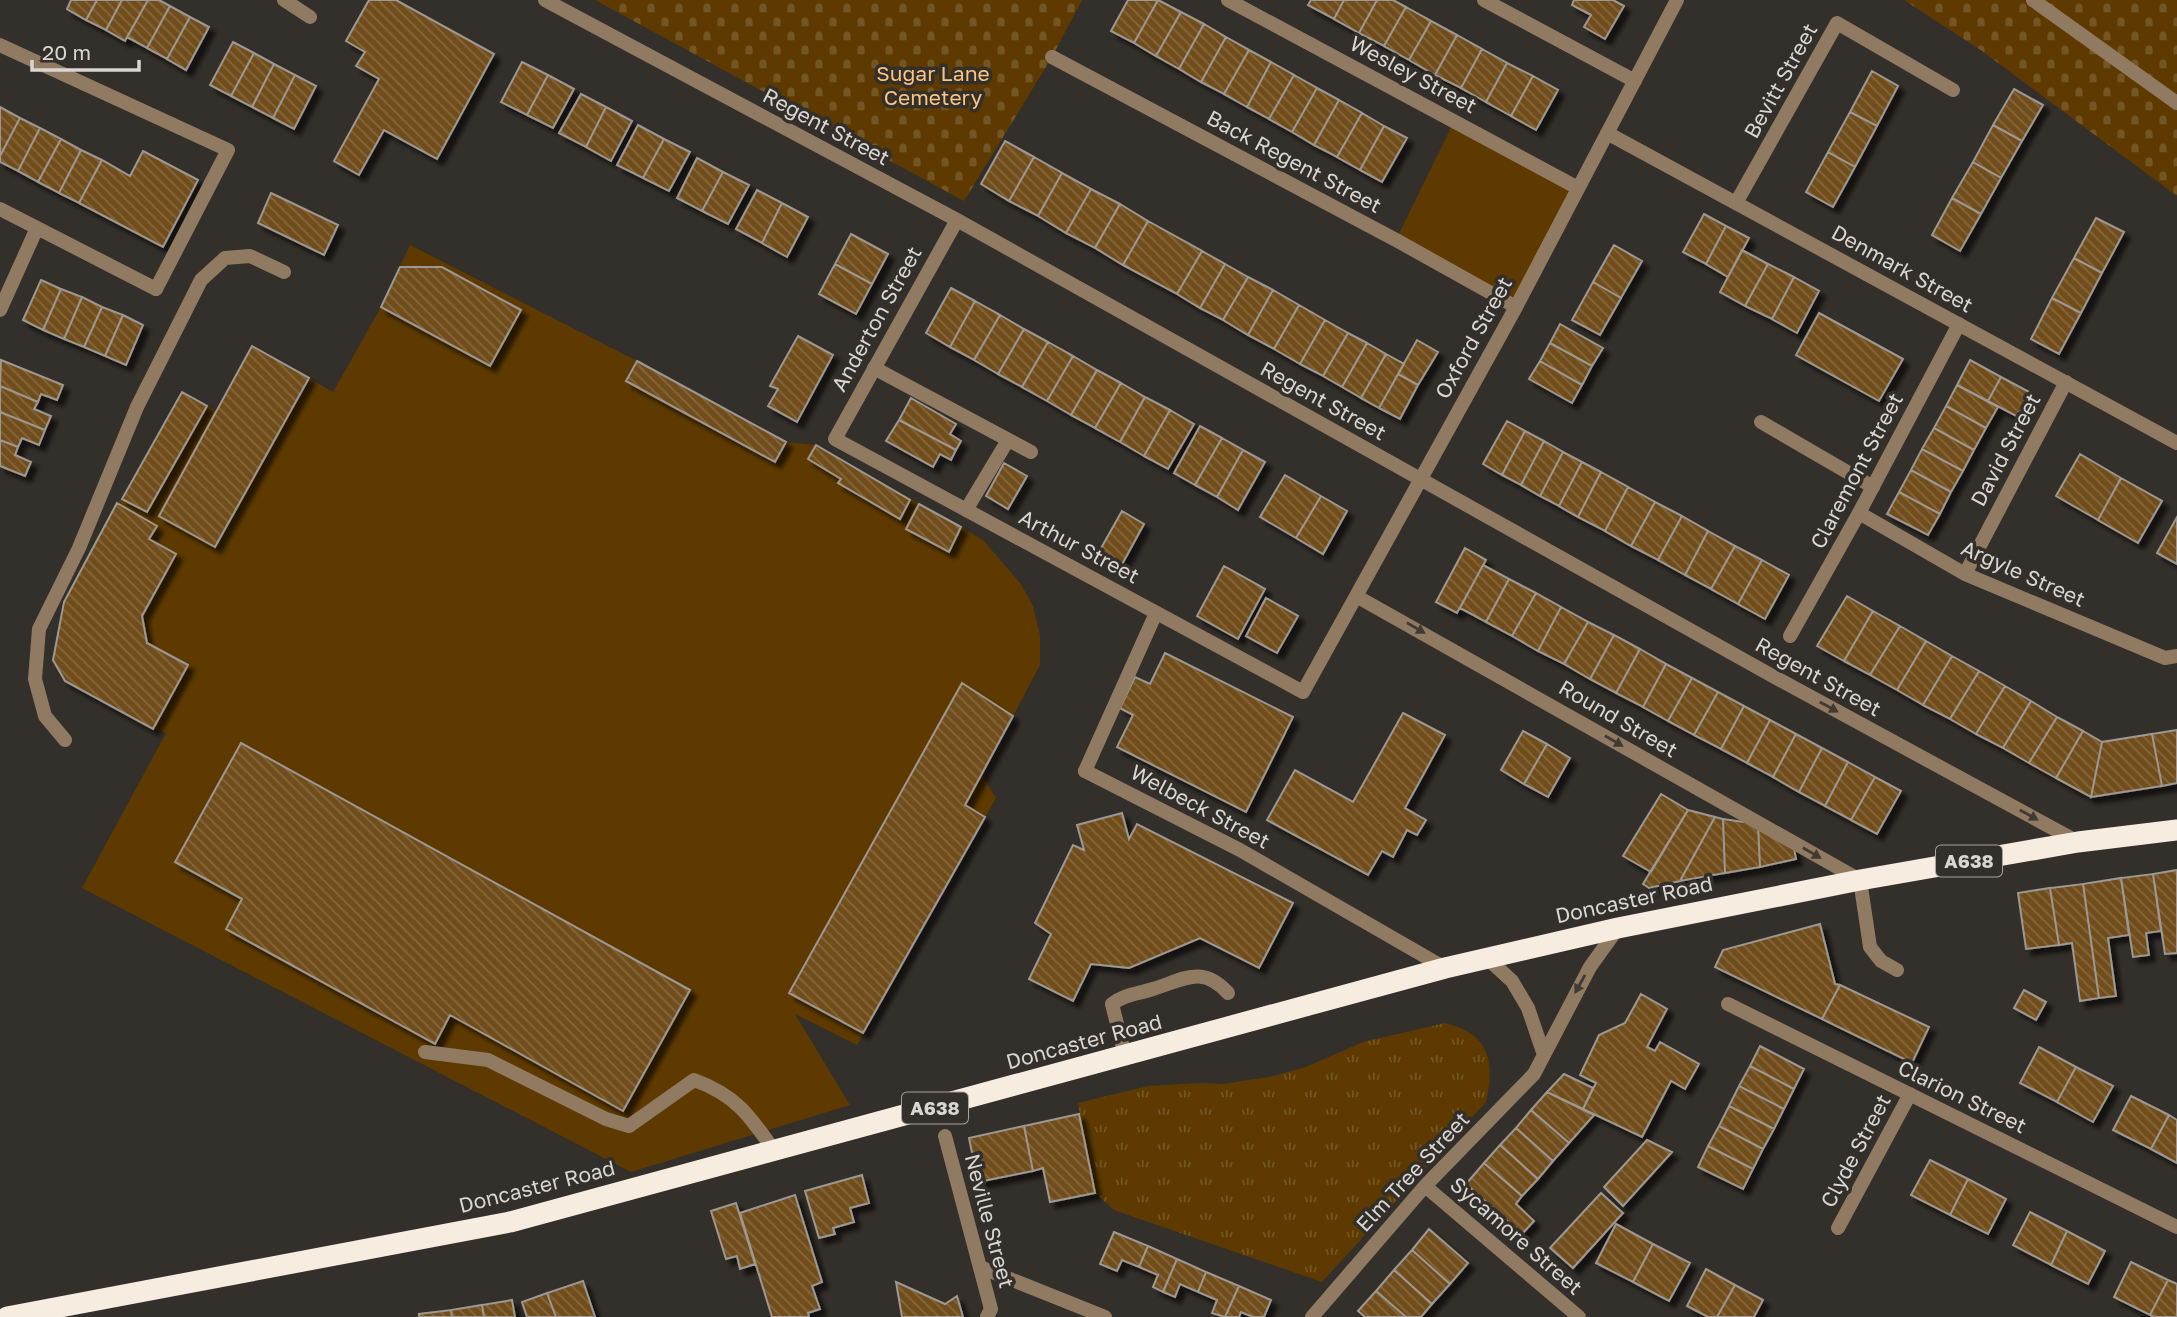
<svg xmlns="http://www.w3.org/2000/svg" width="2177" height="1317" font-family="'Golos Text',sans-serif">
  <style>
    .grass { fill: url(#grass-tufts) }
    .cemetery { fill: url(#cemetery-stones) }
    .green { fill: #5e3a00 }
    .building { fill: url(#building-back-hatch); stroke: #9d9892; stroke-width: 2; filter: url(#shadow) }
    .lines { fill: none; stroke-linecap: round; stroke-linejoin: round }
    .lane { stroke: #907b62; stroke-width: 14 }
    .street { stroke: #907b62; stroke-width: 14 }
    .highway { stroke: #f7ece0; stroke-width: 21 }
    .oneway { fill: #413a32 }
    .labels { text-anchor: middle; stroke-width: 7; stroke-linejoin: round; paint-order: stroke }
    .shield { fill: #332f2a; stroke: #a7a4a0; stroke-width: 2 }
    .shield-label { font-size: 19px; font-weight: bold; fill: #d9d6d3 }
    .park-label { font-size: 21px; fill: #fac481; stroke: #332f2a }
    .street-label { font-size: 21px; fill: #d9d6d3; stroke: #332f2a }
  </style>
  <defs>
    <pattern id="grass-tufts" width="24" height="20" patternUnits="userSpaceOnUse" patternTransform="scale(1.75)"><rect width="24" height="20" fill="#5e3a00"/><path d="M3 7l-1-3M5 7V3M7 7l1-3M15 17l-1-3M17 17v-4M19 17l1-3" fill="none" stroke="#745624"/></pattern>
    <pattern id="cemetery-stones" width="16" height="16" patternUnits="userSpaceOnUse" patternTransform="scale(1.75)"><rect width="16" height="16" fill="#5e3a00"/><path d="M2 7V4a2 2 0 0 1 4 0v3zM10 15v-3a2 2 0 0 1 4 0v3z" fill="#745624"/></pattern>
    <pattern id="building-back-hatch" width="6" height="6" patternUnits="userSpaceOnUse" patternTransform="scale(1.75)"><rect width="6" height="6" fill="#714e1d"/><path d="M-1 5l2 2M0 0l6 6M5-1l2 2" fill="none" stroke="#85673d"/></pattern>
    <filter id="shadow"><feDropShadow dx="6" dy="6" stdDeviation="2" flood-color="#0009"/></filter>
  </defs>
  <rect width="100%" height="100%" fill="#332f2a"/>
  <path class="grass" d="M1445,1023C1490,1034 1495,1061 1486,1102L1322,1282L1114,1210L1095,1193L1078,1103L1148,1086L1200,1083L1222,1084L1270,1077L1306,1067L1363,1042Z"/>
  <path class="cemetery" d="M595,0H1082L1052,57L964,201Z
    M1904,0H2177V196L1982,51Z"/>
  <path class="green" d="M1454,121L1578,188L1516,307L1396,240Z
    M410,245L637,361L786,442L816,445L961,527L983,540L1021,584L1033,606L1040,635V665L982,775L996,798L857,1045L795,1014L850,1105L631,1172L82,888L166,733L153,729L65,681L53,660L64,602L117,503L122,499L182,392L217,411L252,346L333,392L381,307Z"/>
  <path class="building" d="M71,0H97L86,20L67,9Z
    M97,0H122L106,30L86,20Z
    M122,0H148L125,41L106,30Z
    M148,0H159L170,6L147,48L127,37Z
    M369,0H396L494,54L437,159L384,130L359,175L334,161L379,79L356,66L365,52L346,41Z
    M1128,0H1158L1134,43L1111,31Z
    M1158,0L1181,12L1156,56L1134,43Z
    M1311,0H1344L1334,19L1308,5Z
    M1344,0H1377L1359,33L1334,19Z
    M1377,0H1393L1406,7L1384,46L1359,33Z
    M1574,0H1613L1624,6L1605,39L1584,27L1591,15L1572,5Z
    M170,6L190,17L167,59L147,48Z
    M1406,7L1431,21L1409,60L1384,46Z
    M1181,12L1204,24L1179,69L1156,56Z
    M190,17L209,27L186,70L167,59Z
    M1431,21L1457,35L1435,75L1409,60Z
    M1204,24L1226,37L1201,82L1179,69Z
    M1457,35L1482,49L1461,88L1435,75Z
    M1226,37L1249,50L1224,94L1201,82Z
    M233,42L254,53L231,96L210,85Z
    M1482,49L1507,63L1486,102L1461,88Z
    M1249,50L1271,62L1247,107L1224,94Z
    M254,53L274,64L252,107L231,96Z
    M522,62L548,75L527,115L501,102Z
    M1271,62L1294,75L1269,119L1247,107Z
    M1507,63L1533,76L1511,116L1486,102Z
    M274,64L295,75L273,118L252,107Z
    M1872,71L1898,86L1877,126L1850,112Z
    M295,75L316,86L294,129L273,118Z
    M548,75L574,89L553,128L527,115Z
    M1294,75L1317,88L1292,132L1269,119Z
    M1533,76L1558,90L1536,130L1511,116Z
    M1317,88L1339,100L1314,145L1292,132Z
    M2014,89L2043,105L2022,141L1993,125Z
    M581,94L606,107L586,147L559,133Z
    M1339,100L1362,113L1337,157L1314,145Z
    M0,107L20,118L0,156Z
    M606,107L632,121L611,161L586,147Z
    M1850,112L1877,126L1855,167L1828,152Z
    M1362,113L1384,126L1360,170L1337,157Z
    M20,118L40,128L18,171L0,162V156Z
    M638,125L664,139L643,178L617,165Z
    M1993,125L2022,141L2001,178L1973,162Z
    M1384,126L1407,138L1382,182L1360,170Z
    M40,128L61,139L38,182L18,171Z
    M61,139L81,150L59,193L38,182Z
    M664,139L690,152L669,191L643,178Z
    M1005,141L1034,157L1009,201L981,184Z
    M81,150L102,160L79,203L59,193Z
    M143,151L198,180L163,247L79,203L102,160L130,176Z
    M1828,152L1855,167L1833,207L1806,192Z
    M1034,157L1062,173L1038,216L1009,201Z
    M697,158L723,172L702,211L677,198Z
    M1973,162L2001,178L1981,214L1952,198Z
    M723,172L749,185L728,224L702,211Z
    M1062,173L1091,189L1066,233L1038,216Z
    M1091,189L1120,204L1095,248L1066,233Z
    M757,190L782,203L762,243L736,229Z
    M271,193L338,225L324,255L258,223Z
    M1952,198L1981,214L1960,251L1932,235Z
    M782,203L808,217L787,257L762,243Z
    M1120,204L1148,221L1123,265L1095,248Z
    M1704,214L1726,226L1706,264L1683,252Z
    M2096,218L2124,232L2102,273L2074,258Z
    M1148,221L1202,251L1177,294L1123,265Z
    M1726,226L1749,238L1728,277L1706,264Z
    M851,234L888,254L872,284L835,264Z
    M1614,245L1642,261L1621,298L1593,282Z
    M1742,250L1768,264L1745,306L1720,292Z
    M1202,251L1225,264L1200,308L1177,294Z
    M2074,258L2102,273L2081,313L2052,298Z
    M835,264L872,284L856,314L819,294Z
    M1225,264L1248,277L1223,320L1200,308Z
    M1768,264L1794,277L1772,319L1745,306Z
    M400,267H442L521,310L490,366L381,307Z
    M1248,277L1273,290L1248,335L1223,320Z
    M1794,277L1819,291L1797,333L1772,319Z
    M41,280L61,289L43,330L23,320Z
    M1593,282L1621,298L1600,335L1572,320Z
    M951,288L975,301L950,347L926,333Z
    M61,289L82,297L64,339L43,330Z
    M1273,290L1299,305L1274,349L1248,335Z
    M82,297L102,307L84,347L64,339Z
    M2052,298L2081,313L2059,354L2031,339Z
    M975,301L1000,315L974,360L950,347Z
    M1299,305L1325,320L1300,364L1274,349Z
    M102,307L123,315L105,356L84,347Z
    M1819,313L1903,359L1879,401L1796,355Z
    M123,315L143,325L126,365L105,356Z
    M1000,315L1024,329L998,374L974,360Z
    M1325,320L1348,333L1323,376L1300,364Z
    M1560,324L1603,348L1592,366L1550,343Z
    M1024,329L1048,342L1022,387L998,374Z
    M1348,333L1367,343L1342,387L1323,376Z
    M798,336L833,355L797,422L768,406L778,389L770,386Z
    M1417,340L1438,352L1418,385L1398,374Z
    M1048,342L1073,356L1047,401L1022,387Z
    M1367,343L1386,354L1361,398L1342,387Z
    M1550,343L1592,366L1582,385L1540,361Z
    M252,346L309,378L215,547L159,516Z
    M1386,354L1404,364L1379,408L1361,398Z
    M1073,356L1097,370L1071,415L1047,401Z
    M1,360L63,385L57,400L41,394L38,402L0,386Z
    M1970,360L2001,377L1988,401L1957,385Z
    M637,361L786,442L775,462L626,381Z
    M1540,361L1582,385L1572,403L1529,379Z
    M1097,370L1121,383L1095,428L1071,415Z
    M1398,374L1418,385L1400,419L1379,408Z
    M2001,377L2031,393L2018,417L1988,401Z
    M1121,383L1145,397L1120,442L1095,428Z
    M1957,385L1998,407L1986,428L1946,406Z
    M0,386L38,402L34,409L51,416L45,430L0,412Z
    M182,392L207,406L147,512L122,499Z
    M1145,397L1170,410L1144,456L1120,442Z
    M911,398L956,424L950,434L961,441L956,450L899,420Z
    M1946,406L1986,428L1974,450L1934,428Z
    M1170,410L1194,424L1168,469L1144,456Z
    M0,412L45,430L39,445L22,438L18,447L0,440Z
    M899,420L956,450L951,460L940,454L933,467L886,441Z
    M1507,421L1525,431L1502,475L1483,464Z
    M1200,426L1222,438L1195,485L1174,473Z
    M1934,428L1974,450L1963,471L1922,449Z
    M1525,431L1544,441L1521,485L1502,475Z
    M1222,438L1243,450L1217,497L1195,485Z
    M0,440L18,447L15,455L31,462L25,476L0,466Z
    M1544,441L1563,452L1540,496L1521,485Z
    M816,445L910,500L900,519L838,483L841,479L808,459Z
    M1922,449L1963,471L1951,492L1911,470Z
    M1243,450L1265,462L1238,510L1217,497Z
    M1563,452L1582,462L1559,506L1540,496Z
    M2080,454L2121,478L2098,520L2056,496Z
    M1582,462L1601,472L1578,517L1559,506Z
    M1004,463L1027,476L1008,509L986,496Z
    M1911,470L1951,492L1940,514L1899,492Z
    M1601,472L1628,487L1605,531L1578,517Z
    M1285,475L1321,496L1296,538L1260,517Z
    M2121,478L2162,501L2138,543L2098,520Z
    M1628,487L1655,502L1631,546L1605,531Z
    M1899,492L1940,514L1928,535L1887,514Z
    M1321,496L1347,511L1323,554L1296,538Z
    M1655,502L1682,516L1658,560L1631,546Z
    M117,503L157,526L149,539L176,554L142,616L147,643L188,665L153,729L65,681L53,660L64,602Z
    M919,504L961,527L949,552L906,529Z
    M1122,511L1144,524L1119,570L1096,557Z
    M1682,516L1708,531L1685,575L1658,560Z
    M2177,517V564L2157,553Z
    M1708,531L1735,546L1711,589L1685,575Z
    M1735,546L1762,560L1738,604L1711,589Z
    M1465,548L1486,560L1457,613L1436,602Z
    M1762,560L1789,575L1765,619L1738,604Z
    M1483,565L1509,579L1486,622L1460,608Z
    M1224,566L1265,589L1238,639L1197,616Z
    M1509,579L1536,593L1512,636L1486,622Z
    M1536,593L1561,607L1538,651L1512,636Z
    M1847,596L1873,611L1844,661L1817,646Z
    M1266,598L1298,616L1277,653L1246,636Z
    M1561,607L1588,622L1564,664L1538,651Z
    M1873,611L1900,626L1870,675L1844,661Z
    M1588,622L1614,635L1590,679L1564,664Z
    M1900,626L1926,641L1897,690L1870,675Z
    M1614,635L1640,649L1616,693L1590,679Z
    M1926,641L1952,656L1923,705L1897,690Z
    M1640,649L1666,664L1643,707L1616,693Z
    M1165,653L1293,717L1246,812L1117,747L1133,715L1120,708L1135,677L1150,684Z
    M1952,656L1979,671L1950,719L1923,705Z
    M1666,664L1692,678L1668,721L1643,707Z
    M1979,671L2005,686L1976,734L1950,719Z
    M1692,678L1718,692L1694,735L1668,721Z
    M962,683L1013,716L965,805L985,817L863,1033L789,993Z
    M2005,686L2031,701L2003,748L1976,734Z
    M1718,692L1744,706L1721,749L1694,735Z
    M2031,701L2057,717L2029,763L2003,748Z
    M1744,706L1770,720L1747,763L1721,749Z
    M1403,713L1445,735L1405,808L1426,820L1417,835L1407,830L1393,857L1382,851L1368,875L1267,820L1295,770L1353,802Z
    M2057,717L2083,731L2056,778L2029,763Z
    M1770,720L1796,734L1773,777L1747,763Z
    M2177,730V783L2162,786L2152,734Z
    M1523,731L1547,744L1524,784L1501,770Z
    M2083,731L2102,742L2091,797L2056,778Z
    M1796,734L1822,748L1799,792L1773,777Z
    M2152,734L2162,786L2091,797L2102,742Z
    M241,743L690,990L623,1111L450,1015L435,1044L226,929L242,899L175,862Z
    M1547,744L1570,758L1548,797L1524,784Z
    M1822,748L1848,762L1825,806L1799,792Z
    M1848,762L1875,777L1851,820L1825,806Z
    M1875,777L1901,791L1877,834L1851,820Z
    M1661,794L1688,810L1651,872L1623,856Z
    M1688,810L1715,817L1680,881L1649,888L1643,884Z
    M1122,813L1129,839L1137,824L1293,903L1259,968L1200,938L1129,968L1091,964L1073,1001L1029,979L1051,934L1035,923L1073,845L1084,850L1077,825Z
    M1715,817L1723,819L1725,873L1680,881Z
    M1723,819L1758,824L1760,867L1725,873Z
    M1758,824L1794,848L1796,859L1760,867Z
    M2177,870V953L2165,954L2153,874Z
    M2153,874L2161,931L2146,933L2149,955L2133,957L2121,878Z
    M2121,878L2129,935L2108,938L2116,996L2099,998L2083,884Z
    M2083,884L2099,998L2080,1001L2072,943L2059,945L2050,888Z
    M2050,888L2059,945L2026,949L2018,893Z
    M1820,924L1835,984L1840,985L1822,1019L1715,967L1723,950Z
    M1840,985L1929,1027L1912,1063L1822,1019Z
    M2024,990L2046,1002L2036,1020L2014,1008Z
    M1641,994L1667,1009L1647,1047L1655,1051L1660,1042L1699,1064L1685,1089L1671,1081L1642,1137L1583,1109L1596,1083L1580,1075L1599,1035L1625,1023Z
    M1760,1046L1804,1069L1794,1089L1750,1066Z
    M2039,1047L2076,1067L2057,1102L2020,1083Z
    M1750,1066L1794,1089L1784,1109L1739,1086Z
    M2076,1067L2113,1086L2093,1122L2057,1102Z
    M1564,1074L1593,1088L1583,1109L1547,1092Z
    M1739,1086L1784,1109L1774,1129L1729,1106Z
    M1547,1092L1594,1115L1569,1143L1531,1110Z
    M2131,1096L2169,1115L2151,1149L2113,1130Z
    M1729,1106L1774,1129L1763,1149L1719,1126Z
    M1531,1110L1569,1143L1553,1161L1516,1128Z
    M1079,1114L1095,1193L1050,1202L1043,1168L1033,1171L1024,1126Z
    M2169,1115L2177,1120V1163L2151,1149Z
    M1024,1126L1033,1171L978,1182L969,1138Z
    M1719,1126L1763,1149L1753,1169L1708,1146Z
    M1516,1128L1553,1161L1538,1179L1500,1145Z
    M1647,1140L1672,1152L1623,1206L1604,1187Z
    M1500,1145L1538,1179L1522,1196L1484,1163Z
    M1708,1146L1753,1169L1743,1189L1698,1167Z
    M1930,1160L1968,1179L1950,1215L1911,1195Z
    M1484,1163L1522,1196L1516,1204L1534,1221L1522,1234L1466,1184Z
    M862,1175L869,1203L850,1208L854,1222L833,1228L835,1234L819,1238L805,1191Z
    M1968,1179L2006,1199L1988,1234L1950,1215Z
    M1601,1193L1623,1213L1573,1268L1550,1248Z
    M795,1195L822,1282L812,1286L820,1309L808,1313L809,1317H772L740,1213Z
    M736,1203L755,1264L740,1269L737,1256L726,1259L711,1211Z
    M2030,1212L2067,1231L2051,1265L2013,1245Z
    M1616,1224L1653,1244L1633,1282L1596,1263Z
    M1429,1229L1468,1263L1450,1284L1412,1250Z
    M2067,1231L2105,1251L2088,1284L2051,1265Z
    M1114,1232L1148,1246L1139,1267L1122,1260L1117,1271L1100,1264Z
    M1653,1244L1690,1263L1669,1301L1633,1282Z
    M1148,1246L1177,1259L1163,1292L1153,1287L1158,1275L1139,1267Z
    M1412,1250L1450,1284L1432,1304L1394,1270Z
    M1177,1259L1206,1272L1198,1292L1180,1284L1175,1297L1163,1292Z
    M2131,1262L2168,1280L2150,1315L2114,1297Z
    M1706,1269L1735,1285L1717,1317H1708L1687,1306Z
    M1394,1270L1432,1304L1421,1317H1406L1376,1291Z
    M1206,1272L1239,1286L1225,1317L1212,1313L1217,1300L1198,1292Z
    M2168,1280L2177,1284V1317H2154L2150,1315Z
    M583,1281L595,1317H556L547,1293Z
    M896,1282L945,1304L957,1296L963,1317H902Z
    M1735,1285L1763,1300L1754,1317H1717Z
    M1239,1286L1271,1300L1264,1317H1253L1241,1312L1239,1317H1225Z
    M1376,1291L1406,1317H1365L1358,1311Z
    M547,1293L556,1317H527L522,1302Z
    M512,1300L515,1317H484L482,1305Z
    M482,1305L484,1317H452L451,1310Z
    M451,1310L452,1317H419V1314Z"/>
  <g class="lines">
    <path class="lane" d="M2033,0L2177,103
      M0,45L228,150L156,289
      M874,368L1031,452
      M1761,422L1873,487
      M966,510L1008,440
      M65,740L45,716L35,679L39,629L79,548L137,407L201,280L225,258L250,256L284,272
      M1085,771L1156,613
      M1860,880L1870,947L1881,961L1897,970
      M1125,1056L1112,1004C1125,994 1138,994 1153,989C1183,980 1202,964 1228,993"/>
    <path class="street" d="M284,0L310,17
      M545,0L957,220L1769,674L2078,842
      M1228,0L1578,188
      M1484,0L1635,81
      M1052,57L1396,240L1516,307
      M1607,133L2177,443
      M1736,203L1837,23L1953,90
      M0,209L156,289
      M957,220L835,439L1303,692L1516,307L1677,0
      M0,310L37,228
      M1859,513L1965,574L2165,658L2177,656
      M1965,574L2066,382
      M1356,596L1860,880
      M1790,636L1859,513L1959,324
      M1085,771L1240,850L1445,968
      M1487,958L1512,981L1528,1008L1544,1055
      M1728,1004L2177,1227
      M425,1052L488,1060L606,1119L629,1126L694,1080C736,1095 750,1116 775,1152
      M945,1136L991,1309L987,1317
      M1425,1186L1579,1317
      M1838,1228L1910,1094
      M980,1267L1105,1317
      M1312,1317L1425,1186L1534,1074L1590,967L1618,928"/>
    <path class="highway" d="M7,1317L510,1222L1445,968L1618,928L1860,880L2078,842L2177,830"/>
  </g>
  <defs><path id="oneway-solid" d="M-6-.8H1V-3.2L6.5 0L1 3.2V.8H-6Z" transform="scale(1.75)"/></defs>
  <g class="oneway">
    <use href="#oneway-solid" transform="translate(1416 628) rotate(30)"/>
    <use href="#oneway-solid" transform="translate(1829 707) rotate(29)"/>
    <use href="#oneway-solid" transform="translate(1614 741) rotate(30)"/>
    <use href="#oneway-solid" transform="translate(2029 815) rotate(29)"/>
    <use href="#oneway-solid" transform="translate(1812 853) rotate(30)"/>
    <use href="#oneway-solid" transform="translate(1580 984) rotate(119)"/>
  </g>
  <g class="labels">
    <g class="shield">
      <rect x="1936" y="845.5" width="66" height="31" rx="5"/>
      <rect x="902" y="1092.5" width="66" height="31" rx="5"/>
    </g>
    <g class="shield-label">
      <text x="1969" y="868">A638</text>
      <text x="935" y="1115">A638</text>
    </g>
    <g class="park-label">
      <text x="933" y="81">Sugar Lane<tspan x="933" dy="24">Cemetery</tspan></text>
    </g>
    <g class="street-label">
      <text transform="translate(1413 75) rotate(28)" y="7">Wesley Street</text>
      <text transform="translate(1781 81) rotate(-61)" y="7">Bevitt Street</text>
      <text transform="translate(826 127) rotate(28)" y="7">Regent Street</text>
      <text transform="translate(1294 162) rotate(28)" y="7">Back Regent Street</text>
      <text transform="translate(1902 269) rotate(29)" y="7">Denmark Street</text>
      <text transform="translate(877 319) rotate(-61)" y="7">Anderton Street</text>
      <text transform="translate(1474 338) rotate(-61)" y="7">Oxford Street</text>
      <text transform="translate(1323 401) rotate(29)" y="7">Regent Street</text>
      <text transform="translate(2006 450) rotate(-62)" y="7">David Street</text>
      <text transform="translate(1857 471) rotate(-62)" y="7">Claremont Street</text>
      <text transform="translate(1079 547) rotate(28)" y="7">Arthur Street</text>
      <text transform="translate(2023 574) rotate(24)" y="7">Argyle Street</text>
      <text transform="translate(1818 677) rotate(29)" y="7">Regent Street</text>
      <text transform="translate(1618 719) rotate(30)" y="7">Round Street</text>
      <text transform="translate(1200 807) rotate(28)" y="7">Welbeck Street</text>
      <text transform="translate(1634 900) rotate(-12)" y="7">Doncaster Road</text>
      <text transform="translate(1084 1042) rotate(-15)" y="7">Doncaster Road</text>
      <text transform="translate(1962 1097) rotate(26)" y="7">Clarion Street</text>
      <text transform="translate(1856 1151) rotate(-62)" y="7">Clyde Street</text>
      <text transform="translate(1413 1172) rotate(-47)" y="7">Elm Tree Street</text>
      <text transform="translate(537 1187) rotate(-14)" y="7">Doncaster Road</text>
      <text transform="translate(989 1221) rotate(75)" y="7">Neville Street</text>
      <text transform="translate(1516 1236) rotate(41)" y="7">Sycamore Street</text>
    </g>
  </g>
  <path d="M32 60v10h107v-10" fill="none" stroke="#d9d6d3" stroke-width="3.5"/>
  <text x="42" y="60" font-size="21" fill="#d9d6d3" stroke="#332f2a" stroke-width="5" paint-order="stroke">20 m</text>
</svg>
